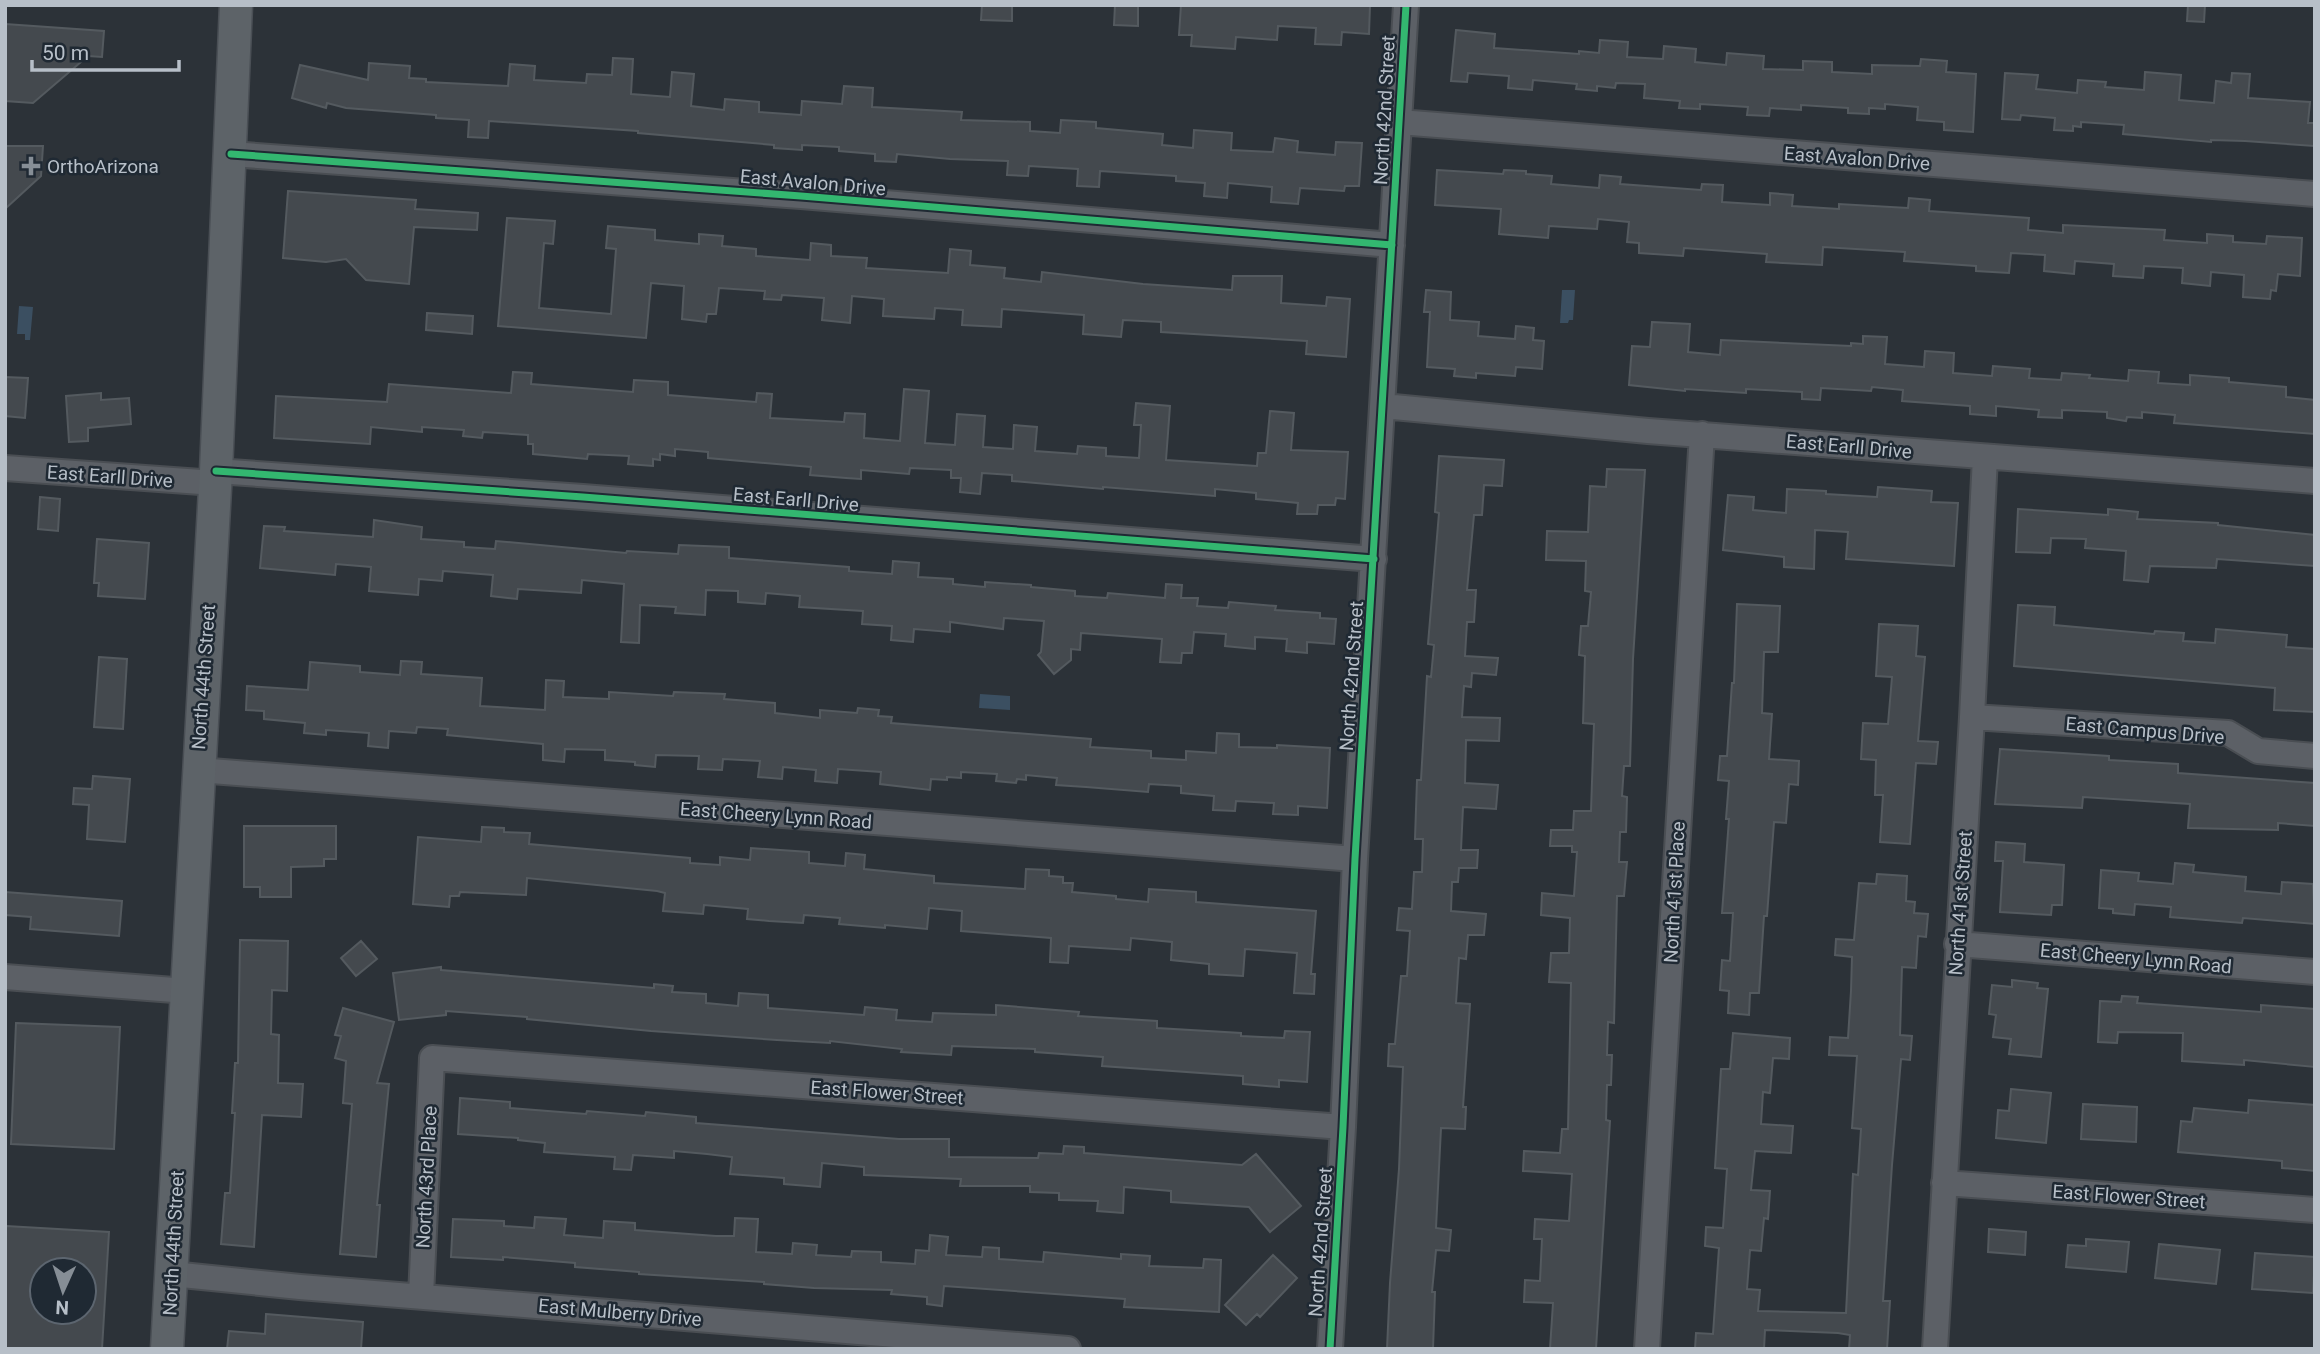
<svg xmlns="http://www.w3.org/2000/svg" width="2320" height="1354" font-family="Roboto,sans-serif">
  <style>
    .water { fill: #3b4f61 }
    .building { fill: #44494e; stroke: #545a5f; stroke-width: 2; fill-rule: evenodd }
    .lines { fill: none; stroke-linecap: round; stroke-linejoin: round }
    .minor-casing { stroke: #4a4e53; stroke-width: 28 }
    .major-casing { stroke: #4a4f55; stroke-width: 35 }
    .minor { stroke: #5c6066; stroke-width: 24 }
    .major { stroke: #5d6368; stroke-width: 32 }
    .cycleway-casing { stroke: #1f2933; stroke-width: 11 }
    .cycleway { stroke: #33b770; stroke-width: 7 }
    .poi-dot { fill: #868e96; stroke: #1f2933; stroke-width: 2.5 }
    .labels { text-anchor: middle; stroke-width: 5; stroke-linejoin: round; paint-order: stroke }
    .street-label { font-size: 19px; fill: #b7bfc8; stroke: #1f2933 }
    .poi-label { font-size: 19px; fill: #b7bfc8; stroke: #1f2933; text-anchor: start }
  </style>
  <rect width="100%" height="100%" fill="#2c3238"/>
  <path class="water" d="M1562,290H1575L1573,320H1569L1568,323H1560Z
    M19,306L33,307L30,340H25V334H17Z
    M980,694L1010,696V710L979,708Z"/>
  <path class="building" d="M982,5H1012V21L981,20Z
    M1115,5H1138V26L1114,25Z
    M1181,5H1370L1369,34L1342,32L1341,45L1315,44L1316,28L1278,26L1277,40L1236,37L1235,49L1191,46L1192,35H1179Z
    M2188,5H2205L2204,22L2187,21Z
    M5,24L104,31L102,57L88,56L33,103L5,101Z
    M1456,30L1495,34L1494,48L1579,54V51L1599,53L1600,40L1628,42L1627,57L1663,59L1664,46L1696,49L1695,62L1726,65L1727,53L1764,56L1763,69L1803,70V61L1832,62V72L1872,74V65L1920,66L1921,59L1947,61L1946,72L1976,74L1973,132L1944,130V122L1917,120L1918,107L1885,104V109L1869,108V114L1848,113V108L1801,105V110L1770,108L1769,116L1747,115L1748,107L1700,104V109L1679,108L1680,101L1644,98L1645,84L1616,83L1615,88L1597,86V91L1576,89L1577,84L1533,80L1532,90L1508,88L1509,76L1468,73L1467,82L1451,81Z
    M613,58L633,59L631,94L670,97L672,72L694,74L691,106L724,110L725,99L759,102V112L801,115L802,101L842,104L844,86L873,88L872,107L962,112L961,120L1030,122V131L1060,133L1061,120L1096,122V128L1163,134L1162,145L1193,148L1194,130L1232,133L1231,150L1273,152L1275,138L1298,141L1297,152L1335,155L1336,142L1362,143L1359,186H1345L1344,191L1300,188L1298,204L1271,202L1272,187L1228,183L1227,198L1204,196L1205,183L1176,181V176L1100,171L1099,187L1077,186L1078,169L1029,166L1028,176L1007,175L1008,161L950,159L897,154L896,162L875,161V154L839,151V147L802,145V150L774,148V145L638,133V131L489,121L488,138L468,137L469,120L436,118V115L346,108L327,103L326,108L292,98L300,65L368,80L369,63L410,66L409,78L426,79V82L508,86L510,64L535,66L534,80L586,83L587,74L612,75Z
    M2145,72L2181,75L2179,100L2214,103L2216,81L2231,83L2232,73L2250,74L2248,98L2310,102L2308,123H2315L2314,146L2245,141L2211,140V142L2123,134L2124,125L2081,122V127L2073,126V131L2054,130L2055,118L2021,115L2020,120L2002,119L2005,73L2038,75L2036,89L2077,93L2078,80L2106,82L2105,87L2144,90Z
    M5,146H43L41,176L5,209Z
    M1437,170L1503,174L1504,170L1526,171V174L1552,176L1551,184L1599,188L1600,175L1621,177L1620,184L1701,190L1702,184L1723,185L1722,202L1770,205V193L1793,195L1792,206L1839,209V204L1908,208L1909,198L1930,200L1929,211L2029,218L2028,230L2063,233V225L2165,230L2164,240L2207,243V234L2233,236V242L2266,244L2267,236L2302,238L2300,276L2278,274L2276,291L2271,290L2270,299L2243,297L2244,275L2211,272L2210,286L2182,283L2183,268L2144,266L2143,278L2113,276L2114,264L2075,261L2074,274L2044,271L2045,255L2011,253L2009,273L1976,271V266L1904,261L1905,252L1823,247L1822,265L1766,262L1767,254L1684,248L1683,256L1639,253V243L1627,242L1629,222L1598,219L1597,229L1549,226L1548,238L1499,234L1501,209L1435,205Z
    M288,191L416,200L415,209L478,213L477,230L414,227L409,284L366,280L346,259L326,262L283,258Z
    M507,218L555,221L553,244L544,243L539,308L611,314L616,249L606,248L608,226L655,230V240L699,244V234L723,236L722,246L756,249V256L810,260L811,243L831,245V256L867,258L866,268L948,273L950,249L971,251L970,265L1005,268L1004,278L1041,282L1042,272L1143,284L1232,290L1233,276H1282L1281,303L1326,306L1327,297L1350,299L1346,357L1306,354L1307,341L1161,332V322L1123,320L1121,337L1083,334L1084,315L1002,309L1001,327L962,325L963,310L935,308L934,319L883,316L884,299L852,296L850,323L822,320L824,298L782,295L781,300L764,299L765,291L719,288L716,314H707L706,322L682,319L684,286L651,283L646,338L498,326Z
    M1426,290L1451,292L1450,320L1479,322L1478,336L1515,339L1516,326L1534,328L1533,340L1544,341L1542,369L1516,367L1515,376L1476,373V378L1454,376L1455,369L1427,367L1430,312H1424Z
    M427,313L473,316L472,334L426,330Z
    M1652,322L1690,324L1688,352L1720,355L1721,340L1851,346V343L1863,344V336L1887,337L1885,364L1924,367L1925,351L1954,353L1953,373L1992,376L1993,366L2030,369L2029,378L2061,380L2062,373L2090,375L2089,378L2128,381L2129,370L2159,372L2158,383L2190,385V375L2229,378V382L2286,387V397L2315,400V434L2174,423L2175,415L2142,412V418L2127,417L2126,421L2107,418V412L2062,410V418L2038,417L2039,410L1996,406V416L1970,414V406L1902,401L1903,390L1872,387L1871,391L1821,388L1820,400L1802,399V392L1746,389V393L1685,389V391L1629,385L1632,346L1650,347Z
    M513,372L532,373L531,384L633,392L634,380L668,382V395L756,402L757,393L772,394L770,418L844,422L845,413L865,414L864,438L900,441L904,389L929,391L925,443L955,445L957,414L985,416L983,447L1013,449L1014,425L1037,427L1035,451L1077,454L1078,446L1106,448V456L1139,458L1141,425H1134L1136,403L1170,406L1166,460L1242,465L1257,466L1258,453H1266L1270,411L1294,413L1291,450L1348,452L1345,499L1336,498L1335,505H1318L1317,514H1297L1298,503L1256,499V493L1215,489V496L1103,487V489L1012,481V475L982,473L980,494L960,492L961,478H951V470L910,468L909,474L861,470V479L846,478L810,475L811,467L708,458V452L675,449V456L660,454V460L653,459V466L628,464L629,456L588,454L587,459L533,454V444H528V435L483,432L482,438L463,436L464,430L422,427V432L371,427L370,444L274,438L276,396L387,402L389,384L511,393Z
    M5,377L28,378L25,418L5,416Z
    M101,393V400L129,398L131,424L88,428V441L69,442L66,396Z
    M1439,456L1504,460L1502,486L1484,485L1482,515H1474L1467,590H1476L1474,622H1467L1465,656L1498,658L1496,675L1472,673L1471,687L1464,686L1462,717L1500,718L1499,741L1466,740L1465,783L1498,785L1496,809L1463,807L1461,850H1478L1477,868H1459L1458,882H1452L1451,911L1486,914L1484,935H1468L1466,959L1459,958L1456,1003L1470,1004L1463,1107H1466L1465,1129L1441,1128L1436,1228L1451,1230L1449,1251L1436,1250L1432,1292H1435L1433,1349H1387L1390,1283L1399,1169L1403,1067L1388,1066L1389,1044H1395L1401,976H1407L1410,931L1397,930L1399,908L1412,909L1414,872H1422L1423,839H1415L1417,780H1421L1427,676L1431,677L1434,645L1428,644L1439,513L1435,512Z
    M1607,469L1645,470L1633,659L1630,766H1624L1622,796L1627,797L1626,832H1620L1619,862H1627L1624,896H1617L1614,1023L1608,1022L1607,1055H1612L1611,1085H1607L1606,1120L1610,1121L1596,1349H1550L1553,1303L1524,1302L1525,1280L1540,1281L1542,1239H1534L1535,1219L1569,1221L1572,1174L1523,1171L1524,1151L1560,1153L1562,1129H1568L1571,983L1549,982L1551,953H1569L1570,918L1541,915L1542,893L1574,896L1577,852H1572V846H1550L1551,830H1573L1574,811H1591L1594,724L1583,723L1585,656L1579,655L1581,626H1588L1591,592L1585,591L1586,561L1546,560L1547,531L1588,532L1590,486L1606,487Z
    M1878,487L1932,491L1931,502L1958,503L1954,566L1846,559L1848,532L1815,530L1814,569L1784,567V557L1723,550L1728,495L1754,497L1753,510L1786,513L1787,489L1826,491V494L1877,497Z
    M40,497L60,499L58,531L38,529Z
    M2018,509L2108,515V509L2138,512L2137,519L2218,523V525L2315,535V566L2217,559L2216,568L2150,566L2148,582L2124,580L2126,551L2085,548L2086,539L2051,538L2050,553L2016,552Z
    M374,520L422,527L421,539L464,542V547L495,549L496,541L626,553L627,551L678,554L679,545L729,547V558L849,567V571L892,574L893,561L919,563L918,577L953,579V584L985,587V582L1031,585V587L1075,591V596L1107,598L1108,593L1165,598L1166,584L1182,585L1181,598H1198L1197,606L1228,608L1229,602L1276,606L1275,610L1320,613V618L1336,619L1334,644L1307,642V653L1286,651L1287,639L1255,637V649L1225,646L1226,634L1194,632L1192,653H1182L1181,663L1160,662L1162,639L1081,633L1080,650L1071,649V660L1054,674L1038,655L1041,652L1044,621L1004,618L1003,629L950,622V632L914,629L913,642L891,640L892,626L862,624L863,611L799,607L800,596L766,593L765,604L738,602V591L706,590L705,615L675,613L676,607L640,605L639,643L621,642L624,584L582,580L581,593L518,589L517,599L491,596L493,575L443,571L442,581L419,579L418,595L369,591L371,567L336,564L335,575L260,568L264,526L285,527L284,531L373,537Z
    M97,539L149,543L145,599L98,596L99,583H94Z
    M1737,604L1780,606L1778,652H1764L1762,713L1772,714L1769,759L1799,761L1798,785L1789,784L1786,823L1774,822L1767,916H1764L1759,993H1750L1749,1015L1728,1013L1729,991L1720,990L1722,960L1730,961L1733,913H1722L1729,819H1726L1729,781L1718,780L1720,756H1727L1732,683H1734Z
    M2018,605L2055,607L2054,625L2154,634L2155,631L2184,633L2183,641L2215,643L2216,629L2287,635L2286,647L2315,649V712L2274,710L2275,688L2014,666Z
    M1879,624L1918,626L1916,656L1925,657L1918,741L1938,742L1936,764L1916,763L1910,844L1880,842L1883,795H1875L1876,760L1861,759L1863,723L1888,724L1892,677L1876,676Z
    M99,657L127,659L123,729L94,727Z
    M401,661L422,662L421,674L482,678L480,706L545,710L546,680L564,681L563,697L609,699V692L673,696L674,692L725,694L724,699L775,703V713L820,718V710L857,713L858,708L879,710L878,716L892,717L891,723L1091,739L1090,747L1151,751V758L1186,760V751L1216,753L1217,733L1239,734V747L1277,748V745L1330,748L1327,808L1298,806V815L1273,814L1274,803L1236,801L1235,811L1213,810L1214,796L1181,793V786L1149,784L1148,792L1086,787L1056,785L1057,778L1026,775V780L1017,779L1016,783L996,781L997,774L961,772V778L947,777V780L931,779L930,790L880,784L881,772L838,769L837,783L815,781L816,770L783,767L782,779L758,777L760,761L723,759L722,770L698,769L699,756L656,755L655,767L635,765V762L605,760V750L565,749L564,762L543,760V744L447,735L448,729L417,727L416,733L389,731L388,748L368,746L369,733L326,730V735L304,733L305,723L264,719V711L246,710L247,686L308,690L310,662L360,666V672L400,675Z
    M2000,749L2109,756V760L2178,764V773L2315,783V826L2278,823V830L2188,828L2190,804L2083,797L2082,808L1995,804Z
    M93,776L130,779L125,842L87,839L89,805L73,804L74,788L92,789Z
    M244,826H336V859H324V866L291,867V897H260V887H244Z
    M482,827L504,828V832L530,833L529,844L690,858V863L720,865V857L750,860L751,848L809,852V863L845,866L846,853L865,855L864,869L934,876V883L1025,889L1026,869L1049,870V876L1063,877V883H1073L1072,892L1116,896V899L1148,902L1149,889L1196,892V902L1316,911L1311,974H1315L1314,994L1294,993L1297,953L1245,949L1243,976L1209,974V964L1171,960L1172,942L1131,938L1130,950L1069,946L1068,963L1050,962L1051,938L961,931L962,911L929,908L927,929L885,925V928L839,924L840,918L804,915L803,923L769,921L747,919L748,909L704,905L703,914L663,911L665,893L657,891L527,878L526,895L460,892L459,896H450L449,907L413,904L418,837L481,842Z
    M1996,842L2025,844L2024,862L2064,865L2062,905H2052L2051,915L2000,912L2003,861H1995Z
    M2175,863L2194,865L2193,872L2246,877L2245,891L2281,894L2282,882L2313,884L2315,924L2243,918L2242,923L2170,917L2171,907L2135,904L2134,915L2113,913V909L2099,908L2101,870L2139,873L2138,881L2173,884Z
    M1877,874L1907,876L1906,901L1915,902L1914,913L1928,914L1926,937L1918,936L1916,968L1902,967L1900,1035L1912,1036L1910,1060L1901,1059L1892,1165L1883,1301H1890L1887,1349H1849L1850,1335L1838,1333L1765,1330L1764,1349H1695L1696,1333L1713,1334L1719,1248L1705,1246L1706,1227L1723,1228L1727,1169L1715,1168L1721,1069H1730L1733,1033L1790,1038L1789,1059L1773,1058L1770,1093L1763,1092L1761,1124L1793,1126L1791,1153L1755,1151L1751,1190L1770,1191L1768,1219L1764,1218L1761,1251L1750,1250L1747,1289L1760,1290L1758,1311L1846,1313L1853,1174L1858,1175L1861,1129L1852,1128L1857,1056L1829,1055L1830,1037L1848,1038L1851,991L1852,957L1835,955L1836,939L1854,940L1859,883L1876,884Z
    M5,892L122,901L119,936L30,929L31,917L5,915Z
    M240,940L288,941L287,991L272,990L271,1034L279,1035L278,1083L303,1084L301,1117L262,1115L254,1247L221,1244L225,1193H230L235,1113H232L235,1063H238Z
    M361,941L377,959L356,976L341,958Z
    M441,967V970L582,982L654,988V984L673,986L672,992L706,994V1003L738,1006L739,993L768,995V1008L864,1015L865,1007L897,1010L896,1020L932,1022L933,1013L996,1015V1005L1079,1012L1078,1016L1157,1021V1028L1241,1033V1036L1284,1038L1285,1031L1310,1032L1307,1082L1279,1080V1087L1243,1084V1076L1102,1066L1103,1057L1035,1052V1049L952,1046L951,1055L901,1052L902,1049L830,1041V1043L777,1040L651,1031L527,1019V1017L446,1011V1015L399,1020L393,973Z
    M2012,980L2038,983L2037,988L2048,989L2041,1057L2009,1054L2011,1039L1993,1037L1996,1015L1989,1014L1992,985L2012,987Z
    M2122,996L2138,997L2137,1003L2261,1012V1005L2315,1009V1067L2244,1060V1065L2182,1061L2183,1033L2118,1032L2117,1043L2098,1042L2100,1001L2121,1002Z
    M343,1008L394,1022L377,1083L389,1084L377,1205H380L376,1257L340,1254L352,1104L343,1103L346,1061L335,1058L341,1036L335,1035Z
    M16,1023L120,1027L114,1149L11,1144Z
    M2011,1089L2051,1093L2046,1143L1996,1138L1998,1110L2009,1111Z
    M460,1098L510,1102V1108L586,1114L587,1111L645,1116L646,1112L696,1117V1123L899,1139H949V1157L1038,1158L1039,1153L1063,1154L1064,1146L1084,1147V1153L1242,1165L1256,1154L1301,1206L1270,1232L1249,1207L1171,1202V1191L1124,1187L1123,1213L1097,1211L1098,1201L1059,1200V1193L1030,1192V1186H960L961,1179L864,1175V1167L822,1163L820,1187L784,1184V1178L730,1174L732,1157L707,1154L674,1151V1158L633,1155L631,1170L614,1169L615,1157L544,1152L545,1143L518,1140V1138L458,1134Z
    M2249,1100L2315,1105V1171L2282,1168V1161L2178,1152L2181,1121L2192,1122L2194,1108L2248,1113Z
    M2083,1104L2137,1107L2136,1142L2081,1139Z
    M535,1217L566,1219L564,1235L603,1238L604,1221L635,1223V1230L716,1236H734L735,1218L758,1219L756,1252L792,1254L793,1243L817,1245L816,1255L851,1257L852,1251L881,1252V1262L915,1264L916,1250L929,1251L930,1235L948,1237L946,1255L982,1257L983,1247L999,1248V1259L1043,1262L1044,1252L1121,1259V1254L1150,1256L1149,1266L1203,1268L1204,1259L1221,1260L1219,1312L1124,1307L1125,1299L944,1286L942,1306L927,1304V1297L891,1294L892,1290L814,1288L764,1284V1282L639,1274V1272L575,1267V1263L503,1257V1260L451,1257L453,1219L504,1221V1226L534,1228Z
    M6,1226L109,1232L102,1349L5,1348ZM42,1270H84V1312H42Z
    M1989,1229L2026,1232L2025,1255L1988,1252Z
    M2086,1239L2129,1242L2126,1272L2066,1267L2068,1245L2086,1246Z
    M2159,1244L2220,1250L2216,1284L2155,1278Z
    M2255,1253L2315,1257L2313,1293L2252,1289Z
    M1273,1255L1297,1278L1260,1317L1257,1314L1246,1325L1225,1305Z
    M266,1314L363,1322L361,1349H227L229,1331L265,1334Z"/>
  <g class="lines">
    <g class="minor-casing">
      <path id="minor" d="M1399,122L2315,194
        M231,154L801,196L1392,245
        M1383,406L1648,431L2315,481
        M5,468L215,483
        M216,471L583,497L1374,559
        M1972,717L2228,733L2258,751L2315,756
        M198,770L1355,859
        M1957,944L2315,972
        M5,977L187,991
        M1944,1183L2315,1210
        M172,1274L300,1287L1068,1349
        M421,1296L432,1058L1343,1127
        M1330,1349L1343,1127L1355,859L1406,5
        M1647,1349L1702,434
        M1935,1349L1972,717L1985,457"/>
    </g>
    <g class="major-casing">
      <path id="major" d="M167,1349L216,471L236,5"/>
    </g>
    <use href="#minor" class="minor"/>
    <use href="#major" class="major"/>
    <g class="cycleway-casing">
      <path id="cycleway" d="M231,154L801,196L1392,245
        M216,471L583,497L1374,559
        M1330,1349L1343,1127L1355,859L1406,5"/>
    </g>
    <use href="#cycleway" class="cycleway"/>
  </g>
  <path class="poi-dot" d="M27.5 155.5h7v7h7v7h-7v7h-7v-7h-7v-7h7z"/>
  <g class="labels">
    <g class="street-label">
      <text transform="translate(1384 110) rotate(-87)" y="7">North 42nd Street</text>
      <text transform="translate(1857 158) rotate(4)" y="7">East Avalon Drive</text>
      <text transform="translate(813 182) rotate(5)" y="7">East Avalon Drive</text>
      <text transform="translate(1849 446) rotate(5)" y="7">East Earll Drive</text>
      <text transform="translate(110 476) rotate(4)" y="7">East Earll Drive</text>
      <text transform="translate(796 499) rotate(5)" y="7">East Earll Drive</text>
      <text transform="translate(1351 676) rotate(-86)" y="7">North 42nd Street</text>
      <text transform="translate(203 677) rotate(-86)" y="7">North 44th Street</text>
      <text transform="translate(2145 730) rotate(5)" y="7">East Campus Drive</text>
      <text transform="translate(776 815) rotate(4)" y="7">East Cheery Lynn Road</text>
      <text transform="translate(1674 892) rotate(-87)" y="7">North 41st Place</text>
      <text transform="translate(1960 903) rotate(-86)" y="7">North 41st Street</text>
      <text transform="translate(2136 958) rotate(5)" y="7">East Cheery Lynn Road</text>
      <text transform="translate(887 1092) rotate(4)" y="7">East Flower Street</text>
      <text transform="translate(426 1177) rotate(-87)" y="7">North 43rd Place</text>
      <text transform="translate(2129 1196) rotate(4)" y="7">East Flower Street</text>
      <text transform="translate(1320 1242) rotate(-86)" y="7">North 42nd Street</text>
      <text transform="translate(173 1243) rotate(-87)" y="7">North 44th Street</text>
      <text transform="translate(620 1312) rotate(5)" y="7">East Mulberry Drive</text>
    </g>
    <g class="poi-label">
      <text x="47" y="173">OrthoArizona</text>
    </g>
  </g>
  <rect width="2320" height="1354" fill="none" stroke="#b7bfc8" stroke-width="14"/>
  <g transform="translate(63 1291) rotate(183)"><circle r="33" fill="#1f2933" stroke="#5c656f" stroke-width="2"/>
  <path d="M0-5L12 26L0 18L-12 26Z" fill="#868e96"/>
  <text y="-10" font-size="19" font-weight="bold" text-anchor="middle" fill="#b7bfc8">N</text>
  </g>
  <path d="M32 60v10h147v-10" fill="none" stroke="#b7bfc8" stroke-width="3.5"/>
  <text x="42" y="60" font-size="21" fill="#b7bfc8" stroke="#1f2933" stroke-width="5" paint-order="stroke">50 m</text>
</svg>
